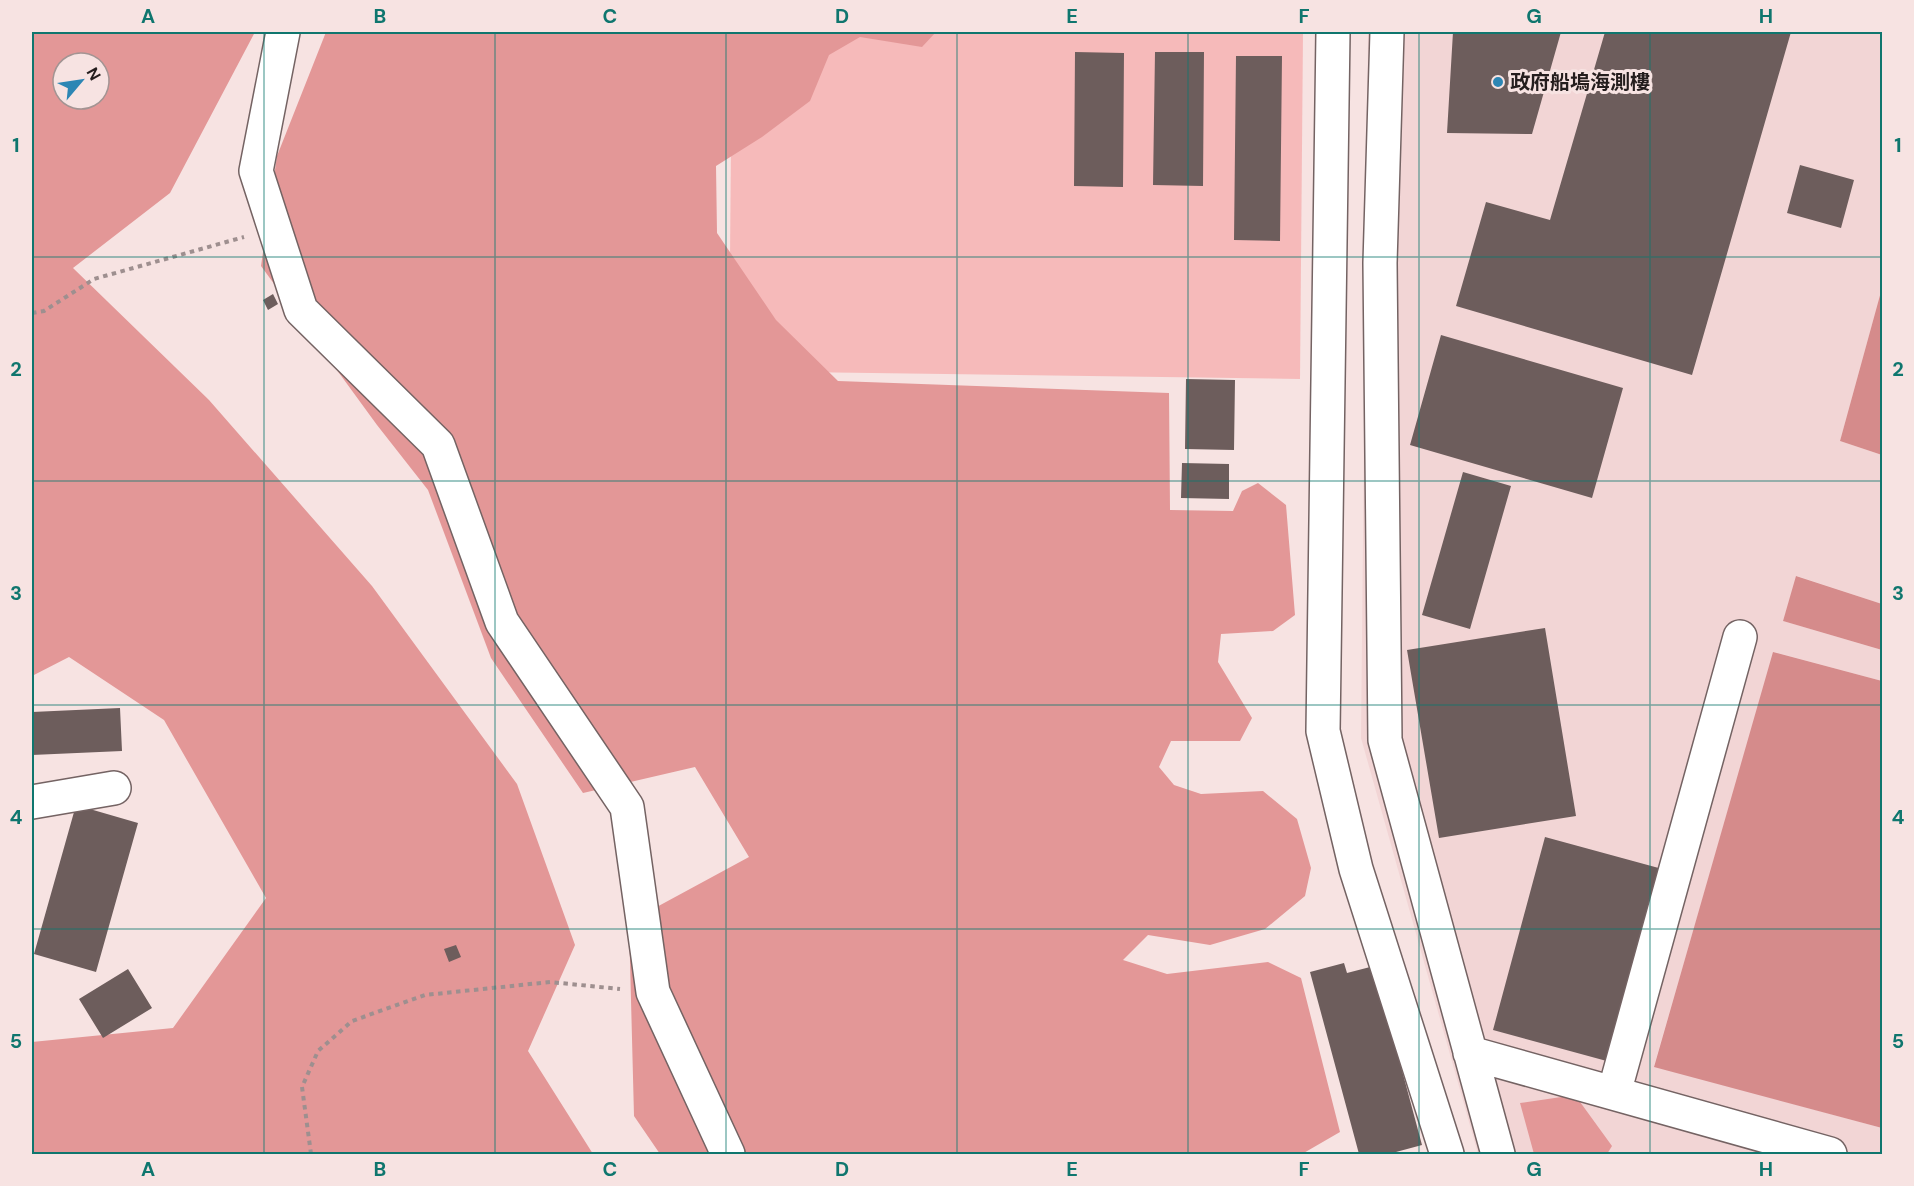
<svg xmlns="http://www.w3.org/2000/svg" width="1914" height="1186" font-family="'DM Sans','Noto Sans TC',sans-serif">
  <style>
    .built { fill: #f2d5d5 }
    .green { fill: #f6baba }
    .forest { fill: #e39797; fill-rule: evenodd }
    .water { fill: #d58b8b }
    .building { fill: #6d5d5c }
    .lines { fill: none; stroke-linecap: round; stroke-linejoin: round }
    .minor-casing { stroke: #746363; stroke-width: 36 }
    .path { stroke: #9e8f8f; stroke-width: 4; stroke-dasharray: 4.5 4.5; stroke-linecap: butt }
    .minor { stroke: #fff; stroke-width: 33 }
    .grid { fill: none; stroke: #0f766e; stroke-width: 1.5; stroke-opacity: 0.55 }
    .poi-dot { fill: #2d86b4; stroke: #f7e3e2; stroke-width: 2 }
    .labels { text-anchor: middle; stroke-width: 6; stroke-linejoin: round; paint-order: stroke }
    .poi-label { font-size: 20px; font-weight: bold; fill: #241d1d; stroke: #f7e3e2; text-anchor: start }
    .neatline { fill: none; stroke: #0f766e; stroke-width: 2 }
    .grid-label { font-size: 20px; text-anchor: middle; font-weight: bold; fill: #0f766e }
  </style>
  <rect width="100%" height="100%" fill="#f7e3e2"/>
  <path class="built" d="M1368,32H1882V288L1840,441L1882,455V604L1797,576L1783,621L1882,650V681L1774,652L1654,1066L1882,1128V1154H1478L1361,738Z"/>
  <path class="green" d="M732,32H1303L1300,379L729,371Z"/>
  <path class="forest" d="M32,32H255L170,193L73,268L209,400L372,586L517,784L575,945L528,1051L593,1154H32V1042L173,1028L266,898L164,720L69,657L32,676ZM63,63H99V99H63Z
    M326,32H936L922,47L860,37L829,55L810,101L762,137L716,166L717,233L776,320L838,381L1169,393L1170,510L1233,511L1242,491L1258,483L1286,505L1295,615L1273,631L1221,634L1218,662L1252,718L1240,741H1171L1159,767L1174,785L1201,794L1263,791L1297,819L1311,868L1305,896L1265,929L1210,945L1148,935L1123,960L1167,974L1268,962L1301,978L1340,1132L1302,1154H660L634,1116L629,922L749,857L695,767L583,793L491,658L428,490L377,425L261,266L277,156Z
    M1575,1095L1612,1146L1607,1154H1534L1520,1103Z"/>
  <path class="water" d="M1882,288V455L1840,441Z
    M1796,576L1882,604V650L1783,621Z
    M1773,652L1882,681V1128L1654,1067Z"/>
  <path class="building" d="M1453,32H1561L1532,134L1447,133Z
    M1605,32H1791L1692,375L1456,306L1486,202L1550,220Z
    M1075,52L1124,53L1123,187L1074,186Z
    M1155,52H1204L1203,186L1153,185Z
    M1236,56H1282L1280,241L1234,240Z
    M1800,165L1854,180L1841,228L1787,213Z
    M273,294L278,304L268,310L263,300Z
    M1441,335L1623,388L1592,498L1410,445Z
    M1186,379L1235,380L1234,450L1185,449Z
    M1182,463L1229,464V499L1181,498Z
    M1463,472L1511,486L1470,629L1422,615Z
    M1545,628L1576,816L1439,838L1407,650Z
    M120,708L122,751L32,755V712Z
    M76,805L138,823L96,972L34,954Z
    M1545,837L1666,870L1614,1063L1493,1030Z
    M456,945L461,957L449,962L444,949Z
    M1344,963L1347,973L1374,966L1422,1145L1396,1152V1154H1359L1310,972Z
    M128,969L152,1008L103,1038L79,999Z"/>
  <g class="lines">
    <g class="minor-casing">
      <path id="minor" d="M283,32L256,171L301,310L438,445L502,622L627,807L653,992L728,1154
        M1333,32L1323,731L1356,869L1447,1154
        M1387,32L1380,263L1385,740L1498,1154
        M32,802L114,788
        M1470,1053L1830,1154
        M1614,1093L1740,637"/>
    </g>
    <path class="path" d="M32,313L44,311L94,279L244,237
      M311,1154L302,1087L318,1051L352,1021L425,995L550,982L620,989"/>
    <use href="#minor" class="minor"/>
  </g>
  <path class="grid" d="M264,32V1154M495,32V1154M726,32V1154M957,32V1154M1188,32V1154M1419,32V1154M1650,32V1154M32,257H1882M32,481H1882M32,705H1882M32,929H1882"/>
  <circle class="poi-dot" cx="1498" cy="82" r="6"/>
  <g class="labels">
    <g class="poi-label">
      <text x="1510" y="89">政府船塢海測樓</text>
    </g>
  </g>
  <rect width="1914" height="1186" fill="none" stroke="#f7e3e2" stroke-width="66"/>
  <g transform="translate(81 81) rotate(61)"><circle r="28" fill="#f7e3e2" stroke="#a39493" stroke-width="1.5"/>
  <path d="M0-4.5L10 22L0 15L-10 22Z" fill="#2d86b4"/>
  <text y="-9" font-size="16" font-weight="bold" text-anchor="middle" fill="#241d1d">N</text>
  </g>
  <rect x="33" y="33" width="1848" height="1120" class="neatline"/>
  <g class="grid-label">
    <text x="148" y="23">A</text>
    <text x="380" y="23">B</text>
    <text x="610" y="23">C</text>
    <text x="842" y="23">D</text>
    <text x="1072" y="23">E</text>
    <text x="1304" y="23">F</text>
    <text x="1534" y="23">G</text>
    <text x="1766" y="23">H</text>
    <text x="16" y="152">1</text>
    <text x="1898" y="152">1</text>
    <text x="16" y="376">2</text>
    <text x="1898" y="376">2</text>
    <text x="16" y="600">3</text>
    <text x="1898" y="600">3</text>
    <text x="16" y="824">4</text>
    <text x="1898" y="824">4</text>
    <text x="16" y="1048">5</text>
    <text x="1898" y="1048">5</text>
    <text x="148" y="1176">A</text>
    <text x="380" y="1176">B</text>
    <text x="610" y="1176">C</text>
    <text x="842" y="1176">D</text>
    <text x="1072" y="1176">E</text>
    <text x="1304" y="1176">F</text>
    <text x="1534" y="1176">G</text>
    <text x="1766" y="1176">H</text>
  </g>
</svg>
